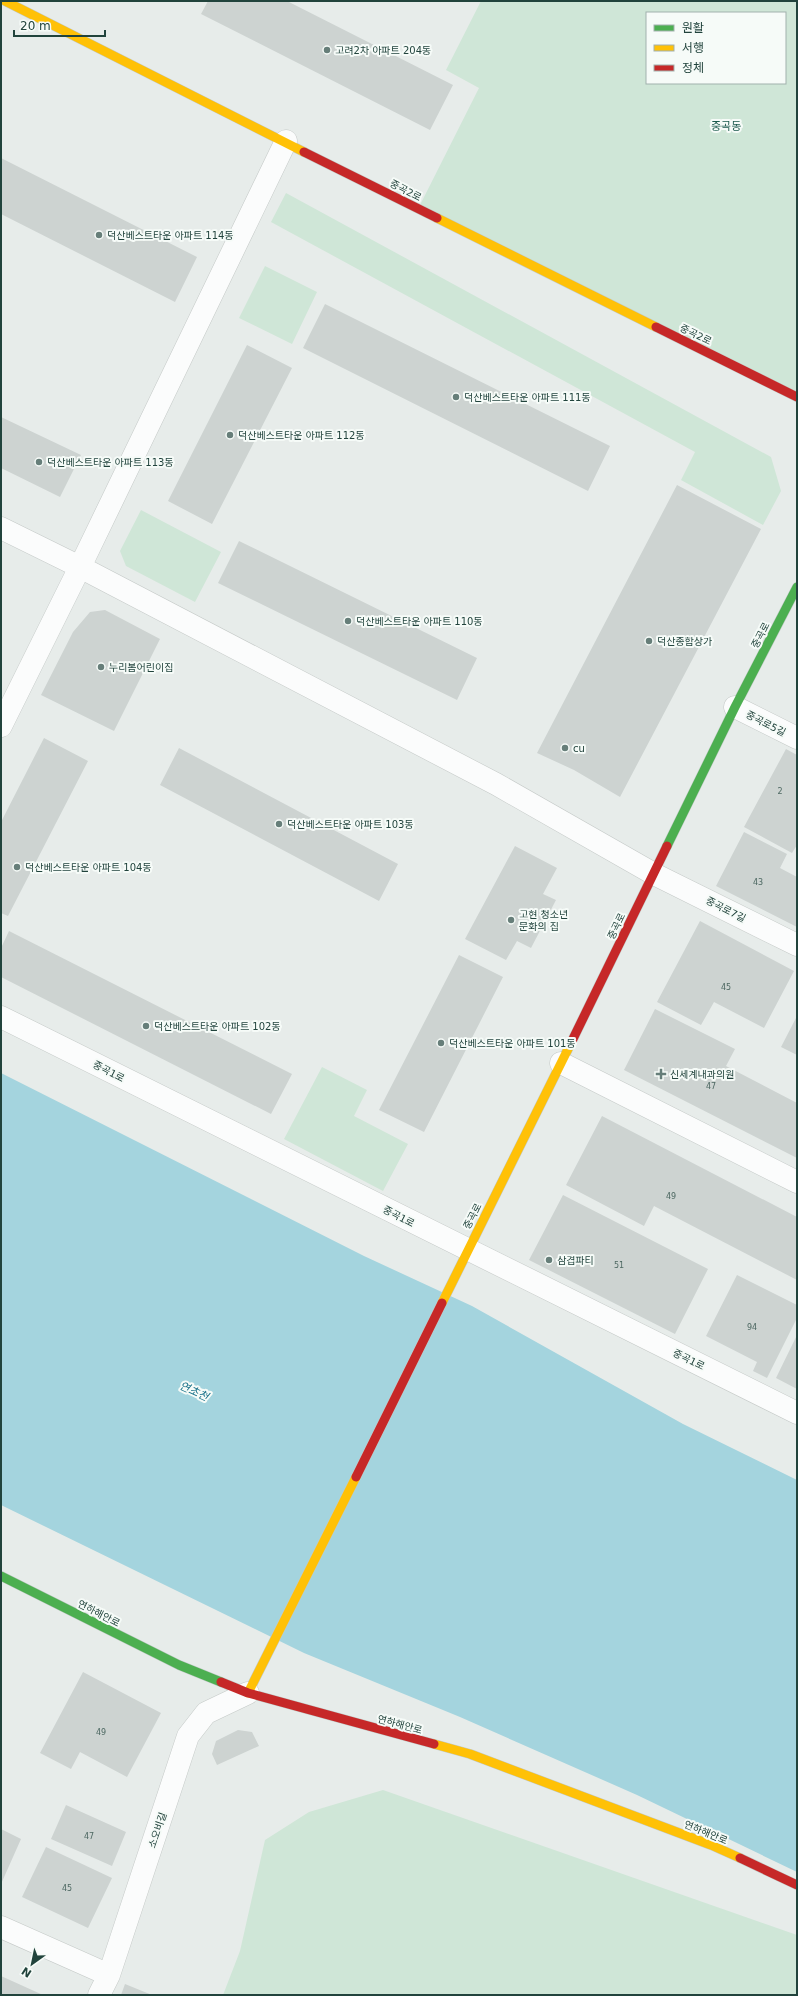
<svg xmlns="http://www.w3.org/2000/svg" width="798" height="1996" font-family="'DejaVu Sans','Noto Sans KR',sans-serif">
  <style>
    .green { fill: #cfe6d7; fill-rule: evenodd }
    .water { fill: #a4d4de }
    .building { fill: #cdd3d1 }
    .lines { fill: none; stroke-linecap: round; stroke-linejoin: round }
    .street-casing { stroke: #c4c9c7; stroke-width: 23 }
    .fast-casing { stroke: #c2cac7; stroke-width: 10 }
    .slow-casing { stroke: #c2cac7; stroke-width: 10 }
    .jam-casing { stroke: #c2cac7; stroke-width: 10 }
    .street { stroke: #fbfcfc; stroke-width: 22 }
    .fast { stroke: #4caf50; stroke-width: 9 }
    .slow { stroke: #ffc107; stroke-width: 9 }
    .jam { stroke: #c62828; stroke-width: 9 }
    .poi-dot { fill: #667e79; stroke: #f6fbf8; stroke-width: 1.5 }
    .labels { text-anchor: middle; stroke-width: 4; stroke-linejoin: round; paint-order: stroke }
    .number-label { font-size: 8px; fill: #4d6862 }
    .poi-label { font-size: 10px; fill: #21433c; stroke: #f6fbf8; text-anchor: start }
    .street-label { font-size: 10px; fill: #21433c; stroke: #f6fbf8 }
    .neighbourhood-label { font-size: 11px; fill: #1a584c; stroke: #f6fbf8 }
    .water-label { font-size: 11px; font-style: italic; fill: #146e87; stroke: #f6fbf8 }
  </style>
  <rect width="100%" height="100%" fill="#e7ecea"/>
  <path class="green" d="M481,1H797V397L418,209L479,88L446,70ZM647,13H785V83H647Z
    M286,193L771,457L781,491L763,525L681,480L695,452L271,222Z
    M265,266L317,292L292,344L239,318Z
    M141,510L221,552L195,602L126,566L120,551Z
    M322,1067L367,1090L354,1116L408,1144L383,1191L284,1139Z
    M383,1790L797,1935V1995H223L240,1951L265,1840L309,1812Z"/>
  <path class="water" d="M1,1073L364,1256L472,1306L683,1424L797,1480V1872L637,1795L460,1717L304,1653L1,1505Z"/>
  <path class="building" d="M208,1H287L453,85L430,130L201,14Z
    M1,158L197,257L175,302L1,214Z
    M325,304L610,446L588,491L303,348Z
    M247,345L292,368L212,524L168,501Z
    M1,417L81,455L60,497L1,468Z
    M677,485L761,529L620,797L574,770L537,753Z
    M239,541L477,658L457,700L218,583Z
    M105,610L160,639L114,731L41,695L73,632L90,612Z
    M44,738L88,761L8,916L1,913V822Z
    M179,748L398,864L379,901L160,785Z
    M786,749L797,755V845L792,853L744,827Z
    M744,832L787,854L780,868L797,877V927L716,886Z
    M515,846L557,868L543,894L556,900L531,948L517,941L506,960L465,939Z
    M700,921L794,971L764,1028L714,1002L701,1025L657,1002Z
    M9,931L292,1074L271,1114L1,977V948Z
    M459,955L503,977L424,1132L379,1110Z
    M655,1009L735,1049L726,1066L797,1103V1158L624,1070Z
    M797,1016V1055L781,1047Z
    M602,1116L797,1217V1280L654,1206L644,1226L566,1185Z
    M563,1195L708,1269L675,1334L529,1260Z
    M737,1275L797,1305V1318L767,1378L753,1371L757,1362L706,1336Z
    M797,1335V1389L776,1378Z
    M83,1672L161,1713L127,1777L80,1752L71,1769L40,1753Z
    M238,1730L252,1732L259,1746L217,1765L212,1754L216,1741Z
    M66,1805L126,1832L112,1866L51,1839Z
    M1,1829L21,1839L1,1884Z
    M46,1847L112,1878L88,1928L22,1897Z
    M1,1976L43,1995H1Z
    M125,1984L152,1995H121Z"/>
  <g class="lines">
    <g class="street-casing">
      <path id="street" d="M1,528L80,567L496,784L654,874L797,945
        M735,707L797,738
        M1,726L80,567L286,141
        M1,1017L797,1413
        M561,1063L797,1182
        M1,1927L109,1975
        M99,1995L109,1975L188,1736L206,1713L248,1693"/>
    </g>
    <g class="fast-casing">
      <path id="fast" d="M667,846L735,707L797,587
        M1,1576L179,1665L221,1682"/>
    </g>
    <g class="slow-casing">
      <path id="slow" d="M5,1L304,152
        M437,218L656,327
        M442,1303L571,1043
        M248,1693L356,1477
        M434,1744L470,1754L711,1845L740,1858"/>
    </g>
    <g class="jam-casing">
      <path id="jam" d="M304,152L437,218
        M656,327L797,397
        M571,1043L667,846
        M356,1477L442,1303
        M221,1682L248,1693L434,1744
        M740,1858L797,1885"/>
    </g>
    <use href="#street" class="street"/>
    <use href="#fast" class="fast"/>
    <use href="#slow" class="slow"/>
    <use href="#jam" class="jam"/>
  </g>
  <g class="poi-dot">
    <circle cx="327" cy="50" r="4"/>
    <circle cx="99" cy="235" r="4"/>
    <circle cx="456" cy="397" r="4"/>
    <circle cx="230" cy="435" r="4"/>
    <circle cx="39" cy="462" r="4"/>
    <circle cx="348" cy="621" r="4"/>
    <circle cx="649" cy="641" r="4"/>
    <circle cx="101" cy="667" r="4"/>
    <circle cx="565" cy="748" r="4"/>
    <circle cx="279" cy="824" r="4"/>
    <circle cx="17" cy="867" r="4"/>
    <circle cx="511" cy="920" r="4"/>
    <circle cx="146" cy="1026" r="4"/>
    <circle cx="441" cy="1043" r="4"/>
    <path d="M659 1068h4v4h4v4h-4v4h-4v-4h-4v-4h4z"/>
    <circle cx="549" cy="1260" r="4"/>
  </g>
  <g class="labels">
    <g class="number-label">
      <text x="780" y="794">2</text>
      <text x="758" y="885">43</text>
      <text x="726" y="990">45</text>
      <text x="711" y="1089">47</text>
      <text x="671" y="1199">49</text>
      <text x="619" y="1268">51</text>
      <text x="752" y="1330">94</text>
      <text x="101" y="1735">49</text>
      <text x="89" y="1839">47</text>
      <text x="67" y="1891">45</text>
    </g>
    <g class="poi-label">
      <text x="335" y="54">고려2차 아파트 204동</text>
      <text x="107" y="239">덕산베스트타운 아파트 114동</text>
      <text x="464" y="401">덕산베스트타운 아파트 111동</text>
      <text x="238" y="439">덕산베스트타운 아파트 112동</text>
      <text x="47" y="466">덕산베스트타운 아파트 113동</text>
      <text x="356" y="625">덕산베스트타운 아파트 110동</text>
      <text x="657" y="645">덕산종합상가</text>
      <text x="109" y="671">누리봄어린이집</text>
      <text x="573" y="752">cu</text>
      <text x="287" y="828">덕산베스트타운 아파트 103동</text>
      <text x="25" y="871">덕산베스트타운 아파트 104동</text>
      <text x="519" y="918">고현 청소년<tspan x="519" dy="12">문화의 집</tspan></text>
      <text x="154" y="1030">덕산베스트타운 아파트 102동</text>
      <text x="449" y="1047">덕산베스트타운 아파트 101동</text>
      <text x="670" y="1078">신세계내과의원</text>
      <text x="557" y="1264">삼겹파티</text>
    </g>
    <g class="street-label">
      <text transform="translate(406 190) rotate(27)" y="4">중곡2로</text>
      <text transform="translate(696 334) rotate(26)" y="4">중곡2로</text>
      <text transform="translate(760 635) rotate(-63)" y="4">중곡로</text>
      <text transform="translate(766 723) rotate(27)" y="4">중곡로5길</text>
      <text transform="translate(726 909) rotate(27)" y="4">중곡로7길</text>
      <text transform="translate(616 926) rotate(-64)" y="4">중곡로</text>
      <text transform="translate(109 1071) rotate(27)" y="4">중곡1로</text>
      <text transform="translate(399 1216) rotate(27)" y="4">중곡1로</text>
      <text transform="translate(472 1216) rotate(-63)" y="4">중곡로</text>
      <text transform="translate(689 1359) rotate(26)" y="4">중곡1로</text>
      <text transform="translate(99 1613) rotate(27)" y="4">연하해안로</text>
      <text transform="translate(400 1724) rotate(15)" y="4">연하해안로</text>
      <text transform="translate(157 1830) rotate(-71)" y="4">소오비길</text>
      <text transform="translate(706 1832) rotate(22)" y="4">연하해안로</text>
    </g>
    <g class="neighbourhood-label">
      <text x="726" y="130">중곡동</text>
    </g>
    <g class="water-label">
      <text transform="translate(194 1391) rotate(25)" y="4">연초천</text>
    </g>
  </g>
  <rect width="798" height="1996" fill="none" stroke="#21433c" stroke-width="4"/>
  <rect x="646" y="12" width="140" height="72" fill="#f6fbf8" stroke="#a1b1ad"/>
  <rect x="654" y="25" width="20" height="6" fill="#4caf50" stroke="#a1b1ad"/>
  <text x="682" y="32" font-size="12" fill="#21433c">원활</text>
  <rect x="654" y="45" width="20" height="6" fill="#ffc107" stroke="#a1b1ad"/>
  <text x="682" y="52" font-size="12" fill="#21433c">서행</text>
  <rect x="654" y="65" width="20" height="6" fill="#c62828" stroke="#a1b1ad"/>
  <text x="682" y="72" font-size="12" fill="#21433c">정체</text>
  <g transform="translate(32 1964) rotate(213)" stroke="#f6fbf8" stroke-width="3" paint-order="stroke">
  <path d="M0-3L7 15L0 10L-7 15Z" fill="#21433c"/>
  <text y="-6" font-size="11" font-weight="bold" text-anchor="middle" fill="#21433c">N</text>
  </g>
  <path d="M14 30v6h91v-6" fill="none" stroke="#21433c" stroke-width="2"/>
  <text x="20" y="30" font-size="12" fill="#21433c" stroke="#f6fbf8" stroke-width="3" paint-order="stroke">20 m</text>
</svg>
